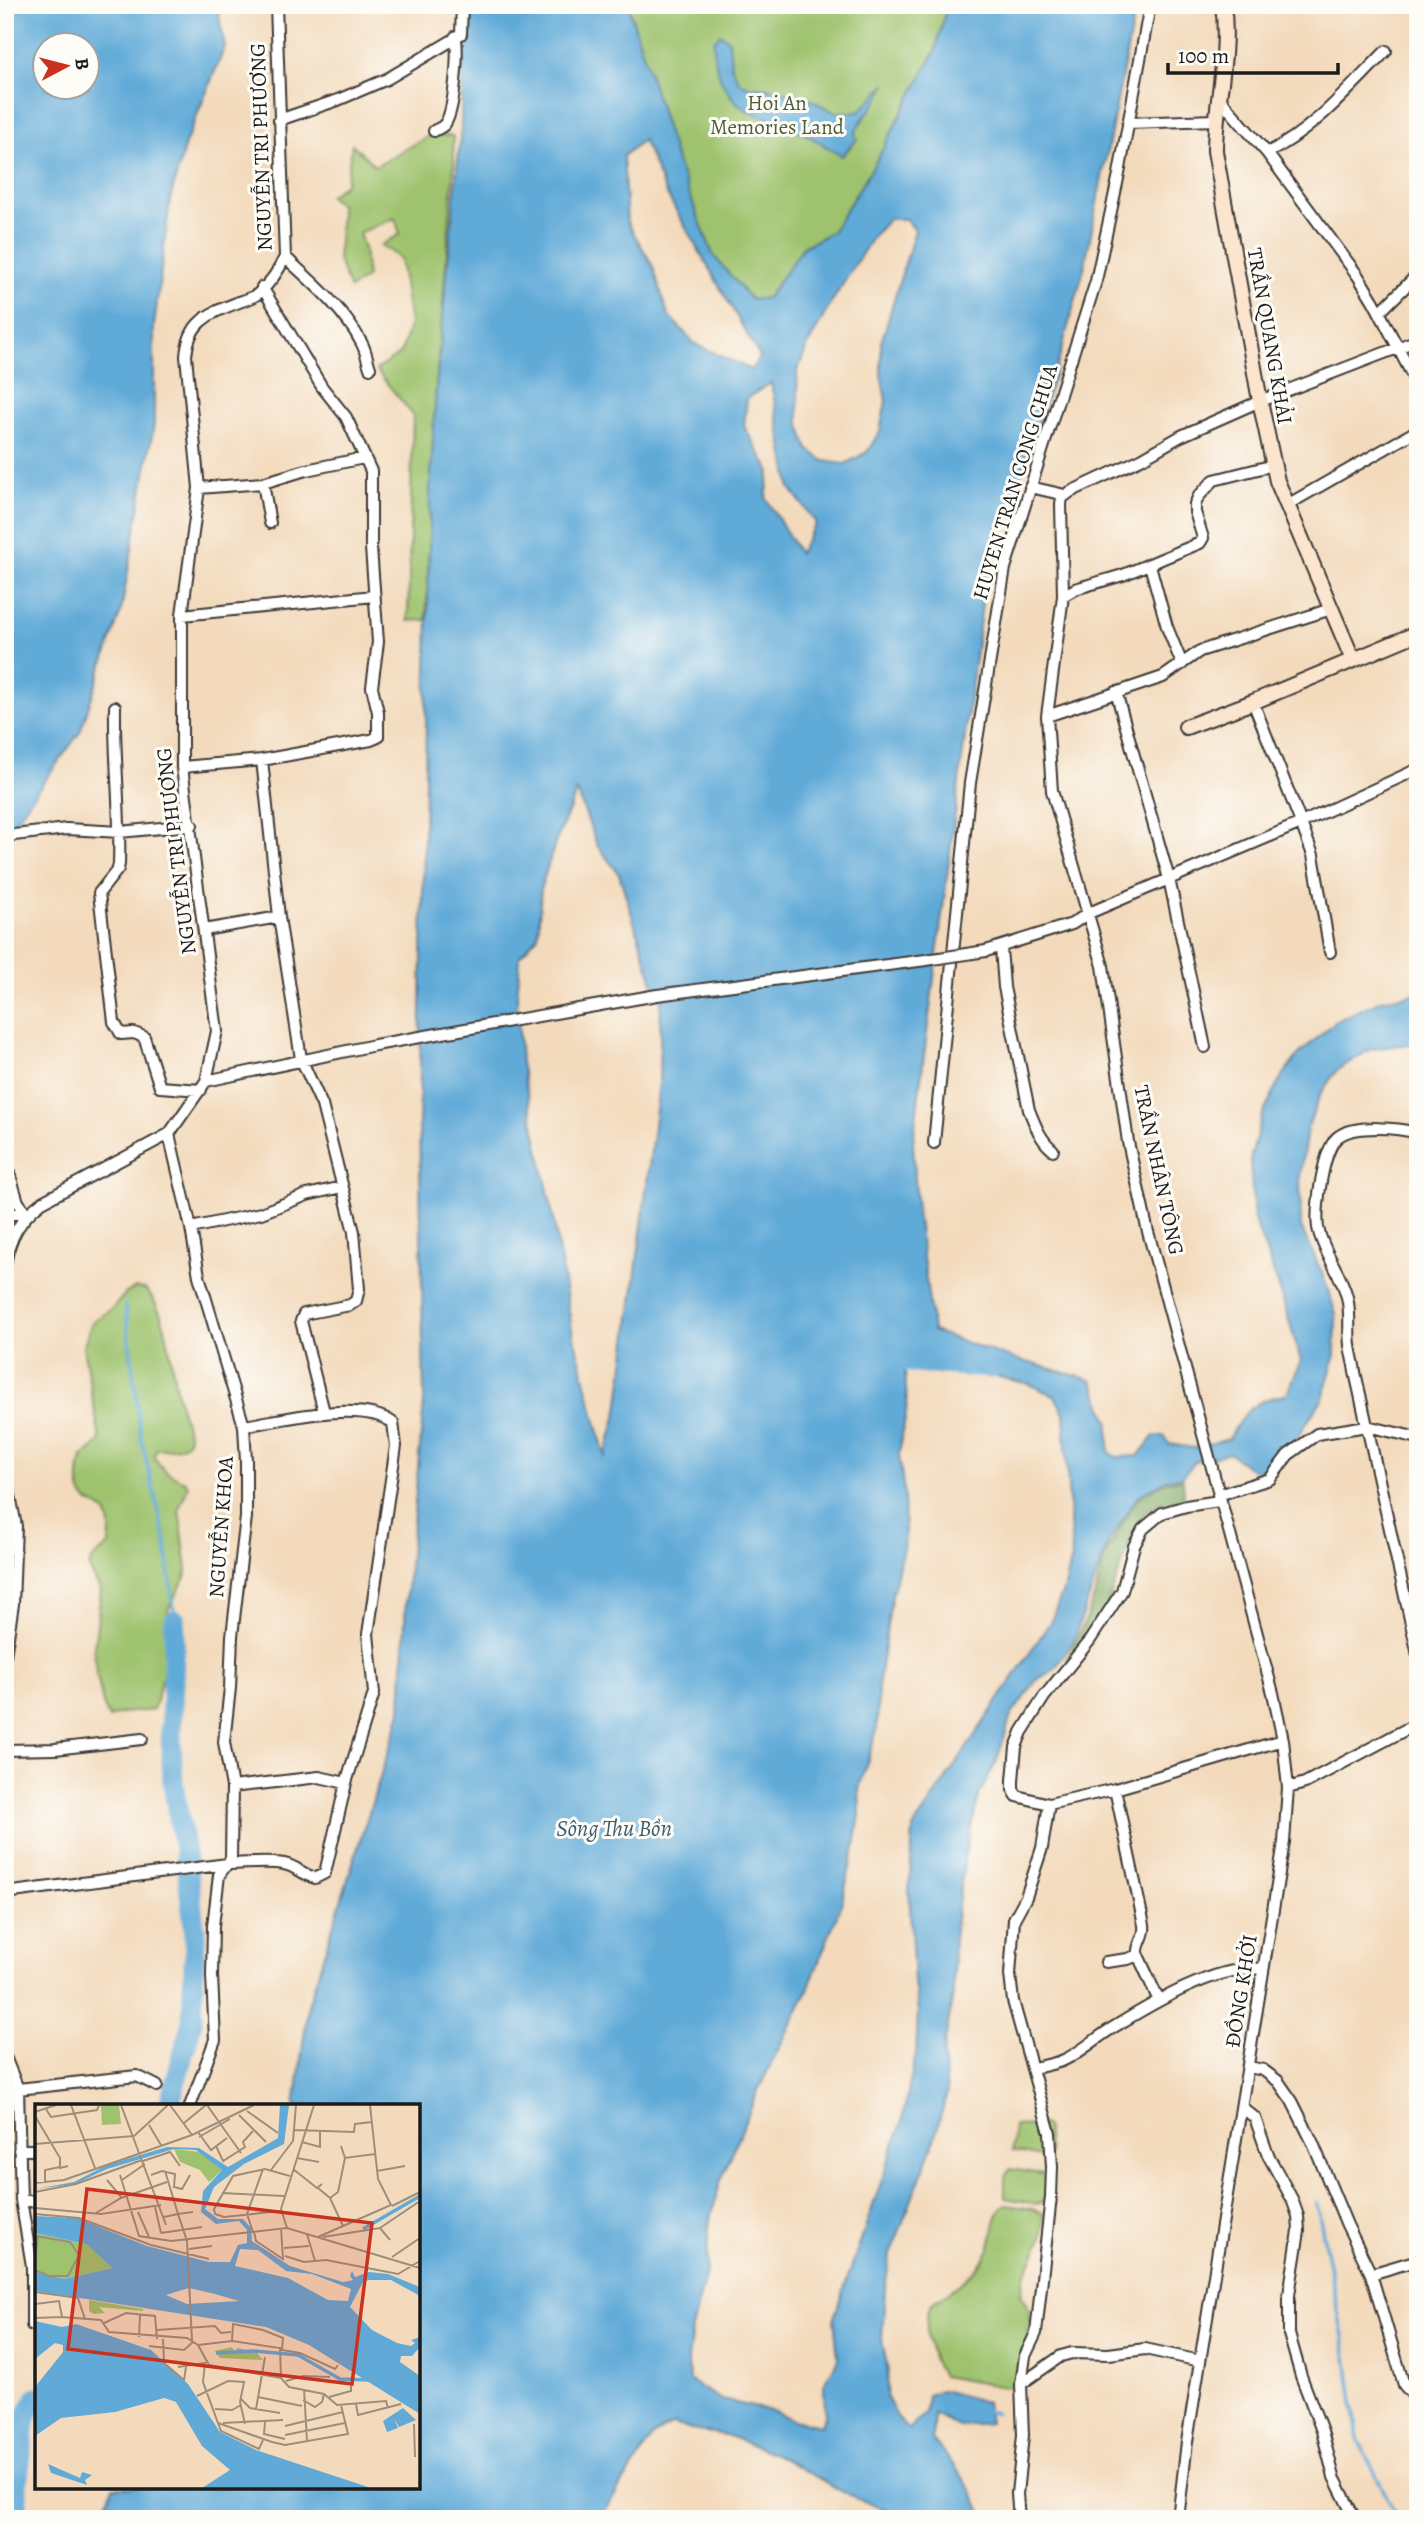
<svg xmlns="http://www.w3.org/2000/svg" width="1423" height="2524" font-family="Alegreya,serif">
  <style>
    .green { fill: #9ec26d; stroke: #5d6f44; stroke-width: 2 }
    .forest { fill: #7ea860; stroke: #4d623e; stroke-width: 2 }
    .water { fill: #61aad8; stroke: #3e637a; stroke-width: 2; fill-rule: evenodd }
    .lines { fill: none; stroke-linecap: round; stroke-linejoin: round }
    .stream { stroke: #61aad8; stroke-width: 3.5 }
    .river { stroke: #61aad8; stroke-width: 21 }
    .street-casing { stroke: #3c3834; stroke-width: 14 }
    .secondary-casing { stroke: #3c3834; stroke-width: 18 }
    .street { stroke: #fff; stroke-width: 10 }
    .secondary { stroke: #fbe5cf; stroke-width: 14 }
    .street-bridge-casing { stroke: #3c3834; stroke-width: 14; stroke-linecap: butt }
    .street-bridge { stroke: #fff; stroke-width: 10 }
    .labels { text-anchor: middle; stroke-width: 6; stroke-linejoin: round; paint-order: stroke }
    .park-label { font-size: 21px; fill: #505e3c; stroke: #fdfcf7 }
    .street-label { font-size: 21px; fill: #1c1c1c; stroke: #fdfcf7 }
    .water-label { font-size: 23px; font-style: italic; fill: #3b5c71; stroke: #fdfcf7 }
    .inset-river { fill: none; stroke: #61aad8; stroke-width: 3.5 }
    .inset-road { fill: none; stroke: #9d8e7c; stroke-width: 2 }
    .view { fill: #c8321e; fill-opacity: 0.15; stroke: #c8321e; stroke-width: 3.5 }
    .inset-edge { fill: none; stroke: #1c1c1c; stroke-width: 3.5 }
  </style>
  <rect width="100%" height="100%" fill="#fdfcf7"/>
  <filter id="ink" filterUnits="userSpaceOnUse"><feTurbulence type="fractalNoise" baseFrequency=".0143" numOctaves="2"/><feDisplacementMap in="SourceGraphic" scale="14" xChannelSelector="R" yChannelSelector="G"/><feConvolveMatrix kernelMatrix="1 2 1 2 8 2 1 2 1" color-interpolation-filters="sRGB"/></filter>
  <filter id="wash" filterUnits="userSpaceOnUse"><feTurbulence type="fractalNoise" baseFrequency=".00686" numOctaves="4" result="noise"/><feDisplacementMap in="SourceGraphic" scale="28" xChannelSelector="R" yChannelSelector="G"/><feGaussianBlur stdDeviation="1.57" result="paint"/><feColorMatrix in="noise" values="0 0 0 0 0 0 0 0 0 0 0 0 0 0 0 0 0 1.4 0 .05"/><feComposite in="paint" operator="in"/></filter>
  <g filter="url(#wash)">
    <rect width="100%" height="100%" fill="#f3dabc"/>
    <path class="green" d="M628,5H947L935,52L874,165L832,232L803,247L767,298L751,300L713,255L677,163Z
      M431,135L453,136L454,165L436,387L426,620L408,621L413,415L376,370L401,353L410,323L400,258L381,245L400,234L395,218L359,233L364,249L367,277L350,289L338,260L341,206L329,196L346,183L352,144L375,166Z
      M136,1288L145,1289C168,1314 169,1351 175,1383C178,1401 184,1419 189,1437C186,1450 168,1448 157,1449L154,1455C159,1469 172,1476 185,1481L188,1486L179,1509L187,1569L185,1578L168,1610L167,1663L153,1710L122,1713L109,1718L103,1704L97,1676L94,1649L101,1591L89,1568L91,1560L109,1545C110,1535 112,1521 105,1512C101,1506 96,1506 90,1503C74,1494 79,1471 82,1456L92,1450L100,1439L83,1347L92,1322L113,1308L126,1293Z
      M1043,2125L1046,2127L1049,2154L1045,2158L1012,2151L1014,2126Z
      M1010,2169L1043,2174L1047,2177L1048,2184L1044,2202L1037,2204L1005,2198V2176Z
      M1005,2205L1034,2209L1044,2214L1042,2238L1024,2277L1021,2295C1024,2299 1029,2305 1029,2310C1032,2328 1020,2374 1009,2388L942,2376C931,2360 920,2320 932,2303C952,2290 979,2273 988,2251C995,2236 992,2215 1005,2205Z"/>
    <path class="forest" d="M1183,1479L1184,1498L1163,1502L1146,1511L1135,1528L1105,1612L1069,1664L1067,1659L1084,1624L1095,1594L1105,1555L1128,1513L1140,1496L1168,1481Z"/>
    <path class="water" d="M5,5H217L225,47L185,144L170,200L154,326V424L121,611L80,732L5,835ZM46,46H88V88H46Z
      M464,5H628L677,163L713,255L751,300L767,298L803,247L832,232L874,165L935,52L947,5H1136L1084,269L1056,370L985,580L913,1142L917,1213L933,1331L1008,1357L1092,1380L1109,1422V1451L1115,1457L1138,1456L1154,1436H1164L1169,1444L1194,1448L1229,1439C1245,1409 1254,1400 1287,1394L1301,1361L1278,1284L1254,1220L1250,1160L1262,1116L1279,1081L1299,1054L1336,1021L1381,1000L1418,993V1043L1371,1049L1337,1070L1320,1095L1307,1129L1300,1176L1301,1227L1322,1273L1336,1314L1335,1355L1323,1398L1297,1438L1280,1453L1275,1466L1254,1471L1230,1453L1196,1461L1182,1477L1168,1479L1138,1496L1109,1541L1073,1642L1055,1668L1036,1681L1011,1716L996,1763L980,1793L965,1854L954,1934L953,1995L943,2054L947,2093L932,2148L890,2255L885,2288L882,2339L888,2372L886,2396L898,2418L909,2430L925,2413L927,2395L942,2390L986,2402L989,2423L959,2426L934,2414L932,2439C951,2462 976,2489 984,2519H900L898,2515L845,2493L775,2454L726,2435L691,2430L673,2424L653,2435L631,2471L598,2519H100L113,2487H418V2106H295L308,2005L401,1711L406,1599L424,1401L419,1124L430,488L436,387L461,127ZM643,140L666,193L760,357L751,370L695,344L668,315L653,266L627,222L623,156ZM889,219H906L915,230L881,343V375L886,401L880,431L867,452L845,464L824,461L808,449L799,422L797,371L809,343L831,303L873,236ZM771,383L790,488L816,523L799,553L766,498L770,471L744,426L747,398ZM577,791L597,845L619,874L657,995L661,996L659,1084L641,1232L618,1410L605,1456L572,1329L551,1205L521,1063L517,1000L520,956L538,936L541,887L556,841ZM940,1355L977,1372L1029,1384L1055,1396L1064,1413L1072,1557L1066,1583L1051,1621L913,1828L909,1892L914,1982L918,2012L916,2054L901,2125L834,2317L838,2359L824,2385L825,2413L821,2426L793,2420L776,2412L722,2400L689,2380L688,2360L692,2329L707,2268L708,2228L721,2180L760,2086L807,1992L841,1905L855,1847L860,1814L859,1789L877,1729L878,1687L891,1600L905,1540L904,1492L899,1455L907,1406L905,1370L926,1356Z
      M721,34L729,40L731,66L739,81L746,86L773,89L810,99L834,112H859L885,85C880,104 861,115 855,134L857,139L842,156C826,147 811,136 794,128C780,121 762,119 748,111C723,96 713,67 714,40Z"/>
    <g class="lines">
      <path class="stream" d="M125,1305L141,1438L166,1542L175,1620
        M1317,2203L1347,2357L1358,2439L1398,2519
        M983,2411L995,2413"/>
      <path class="river" d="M888,1360L992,1368
        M169,2106L192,2022L195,1935L186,1859L173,1784L171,1735L175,1620
        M17,2519V2483L26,2416L37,2397"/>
    </g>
  </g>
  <g filter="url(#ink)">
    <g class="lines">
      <g class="street-casing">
        <path id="street" d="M455,37L461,34L462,5
          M1220,99L1267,153L1358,276L1374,302L1418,386
          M279,120L338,100L387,79L456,38C458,54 455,113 444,125C441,128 437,129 434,131
          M1128,123L1215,120
          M1267,153C1313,131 1350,87 1386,51
          M285,257C312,282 344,309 361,342C366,350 367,360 370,368
          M1380,312L1418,274
          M263,483L270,523
          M1030,487L1065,495
          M199,488L263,483L306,470L364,458
          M1287,505L1418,430
          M1150,565L1167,627L1182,664
          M1063,596L1075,589L1123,575L1200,543L1203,538L1195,512V504L1199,496L1214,480L1274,465
          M182,615L374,596
          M1116,692L1169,879L1205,1047
          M115,707C114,760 121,812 119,864L118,869L99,893L114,1022L121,1034L134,1033L144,1037L160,1087L201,1090
          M1047,716L1163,677L1200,651L1331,609
          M262,760L279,917L301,1059L322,1105L354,1232L359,1289L356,1301L350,1305L304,1314L301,1321L324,1412
          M182,767L262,760L371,740L378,737V712L372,687L378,642L371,548V471L346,417L322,387L262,287
          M5,836L67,829L120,832L192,825
          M204,930L279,917
          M1001,948L1004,987L1029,1110C1035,1124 1040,1140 1053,1150
          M986,951L1072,924L1089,913L1301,823L1253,702
          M1330,952L1313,855L1301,823L1418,769
          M206,1081L375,1045L657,995L926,960
          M1418,1133C1398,1128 1357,1124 1339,1136C1323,1146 1315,1210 1318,1228C1323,1253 1341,1272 1347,1297C1351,1313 1348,1329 1350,1345C1351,1354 1354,1363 1355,1372L1418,1655
          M934,1143L970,783L1005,568L1096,281L1119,174L1150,5
          M5,1159L18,1202L27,1214
          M5,1214H27
          M191,1228L261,1213L307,1195L342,1187
          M5,1266C9,1237 20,1219 42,1202L169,1134L206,1081L217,1031L182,767V615L199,488L186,356C189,320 209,314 239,302C245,300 255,297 259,293C269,284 279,270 285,257L276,5
          M5,1470L16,1526L13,1604L5,1656
          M1218,1495L1270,1479L1288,1455L1317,1434L1367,1426L1418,1438
          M1219,1501L1186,1506L1162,1513L1143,1529L1134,1546L1122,1591L1090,1640L1044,1697L1022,1732L1016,1747L1013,1780V1789L1017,1796L1049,1804L1115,1789L1283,1740
          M5,1750L55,1749L142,1739
          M232,1787L319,1777L346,1783
          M1288,1788L1305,1783L1418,1723
          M1115,1789L1144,1925C1146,1937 1136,1944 1138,1955L1159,2001
          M5,1893L227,1864L231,1859L232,1787L224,1742L230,1688L232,1636L246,1517V1461L244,1426L199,1276L191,1228L169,1134
          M1106,1962L1128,1959L1138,1955
          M5,2057L18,2089L21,2200L32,2266V2325
          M1249,2067L1263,2070L1278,2081L1292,2101L1312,2141L1347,2225L1371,2274L1404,2385L1418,2401
          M1033,2068C1043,2066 1055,2064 1064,2060C1082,2052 1097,2037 1114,2027C1153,2003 1218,1964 1263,1969
          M18,2089L137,2076L157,2086
          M190,2106L215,2040L212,1976L213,1926L219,1875L227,1864C246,1864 266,1861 284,1864C296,1866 303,1875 315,1878L325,1873L346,1783L374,1693L368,1634L396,1446L393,1423C362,1399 280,1420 244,1426
          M1242,2107L1255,2118L1268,2155L1292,2199L1298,2216L1299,2231L1289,2295V2334L1301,2376L1322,2431L1334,2477L1355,2519
          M19,2150H37
          M21,2200L37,2202
          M1371,2274L1418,2260
          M1021,2384L1061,2356L1072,2353L1109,2354L1145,2349L1200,2361
          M1019,2519L1017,2494L1023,2435L1021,2384L1025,2356L1036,2333L1051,2197L1052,2167L1050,2133L1013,2001L1010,1975L1014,1919L1026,1897L1042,1848L1049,1804
          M1178,2519L1187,2442L1284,1842L1288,1788L1283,1740L1273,1693L1147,1228L1128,1142L1103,966L1052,791L1047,716L1063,596L1061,504L1062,498L1070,492L1141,459L1181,436L1260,401L1418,340"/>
      </g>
      <g class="secondary-casing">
        <path id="secondary" d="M1223,5C1230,54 1215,102 1215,151L1260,401L1277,481L1353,660
          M1186,727L1253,702L1418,633"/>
      </g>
      <use href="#street" class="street"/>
      <use href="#secondary" class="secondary"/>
      <g class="street-bridge-casing">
        <path id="street-bridge" d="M926,960L986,951"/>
      </g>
      <use href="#street-bridge" class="street-bridge"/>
    </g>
  </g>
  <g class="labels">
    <g class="park-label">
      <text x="777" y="110">Hoi An<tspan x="777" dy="24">Memories Land</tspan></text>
    </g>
    <g class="street-label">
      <text transform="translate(261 147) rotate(-92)" y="7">NGUYỄN TRI PHƯƠNG</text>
      <text transform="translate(1270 336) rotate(80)" y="7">TRẦN QUANG KHẢI</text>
      <text transform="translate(1015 482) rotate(-73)" y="7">HUYEN TRAN CONG CHUA</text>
      <text transform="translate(176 851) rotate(-97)" y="7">NGUYỄN TRI PHƯƠNG</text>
      <text transform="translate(1159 1170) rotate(78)" y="7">TRẦN NHÂN TÔNG</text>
      <text transform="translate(221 1527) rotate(-86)" y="7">NGUYỄN KHOA</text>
      <text transform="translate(1241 1991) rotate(-81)" y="7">ĐỒNG KHỞI</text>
    </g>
    <g class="water-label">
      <text x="614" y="1836">Sông Thu Bồn</text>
    </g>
  </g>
  <g transform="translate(35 2104)">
    <rect width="385" height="385" fill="#f3dabc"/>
    <path d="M66,1H84L86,20L67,21ZM139,45L165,48L187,66L174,78L165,66L145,58ZM0,129L51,140L77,164L29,175L0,168ZM54,196L108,205V207L64,203L70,209L59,210L54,207ZM197,243L199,247L203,244L222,249L228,256L185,254L180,247Z" fill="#9ec26d"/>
    <path d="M245,1H254L249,40L209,60L179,83L170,105L183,115H208L216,124L217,137L255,162L308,178L318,176L315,172L317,167L320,173L334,168L353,170L385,183V192L356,176H334L328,178L315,203L337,226L362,239L376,242L380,239L376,236L385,233V243L377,252H366L365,258L385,272V310L274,241L231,223L0,187V168L29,175L77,164L51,140L0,129V112L42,114L112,142L174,158H195L203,141L212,139V126L204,117L181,120L166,108L168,87L187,66L161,46L139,45L72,65L40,80L0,85L39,78L72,61L132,43L164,44L193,63L243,34ZM205,145L223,146L251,167L277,170L316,185L313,197L293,196L253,174L200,162ZM154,184L180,190L204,197L152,200L131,191ZM0,217L27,223L41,220L116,246L153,280L185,328L221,346L336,384H167L195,366L167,342L141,298L129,294L80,308L26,314L0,332V283L28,248V241L20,239L0,255ZM368,304L381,316L364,323L359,315L363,324L352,328L348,317ZM13,360L45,374L47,368L57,371L50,376L52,381L16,369Z" fill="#61aad8" fill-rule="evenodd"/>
    <path class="inset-river" d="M328,125L385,92M218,247L263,251L305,275L335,276M181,249L218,247"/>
    <path class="inset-road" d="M36,1L60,64M86,1L131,121M135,1L157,31M172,1L206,49M11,5L16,13L62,6L64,1M212,7L243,29M0,8L21,1M204,11L231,38M0,12L25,54V64L33,62M149,19L171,1M114,21L126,41M259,26L319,28L320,20L337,18M163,28L176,46L192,34M164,33L195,15M267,38L285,43V27M0,40L99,32L133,1M181,42L188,57L210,43L208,38L218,27M306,42L310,54L340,50M262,54L284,58M108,57L135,48L145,62M258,65L282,84L287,80M236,66L258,37L261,1M130,67L143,110L158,108M342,67L370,62M85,71L104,132L136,137L252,124L385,164M116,71L127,67L140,70L139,83L147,85L155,71M72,76L87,94M87,76L110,60M10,78V66L25,63M0,79L29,76L157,31L219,1M283,84L295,94L303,88L310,54M0,88L41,80L107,56M187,89L249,92M295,94L308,122M357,102L385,88M120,103L126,129M0,104L66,110L126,101M246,107L189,113L180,110L179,105L198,72L230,65L255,72M103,108L114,133M61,109L86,94L132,78M0,110L44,114L116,141L174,155M129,113L143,110L152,137L157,236M252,124L246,105L279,1M345,124L385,97M218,128L212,110L228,65M219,128L221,137L248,155L246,124M126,129L167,123M272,130L280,157M0,132L35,138L44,151L33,172H14L0,166M283,133L356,101L343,75L335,1M288,133L345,124L355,136M249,144L274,142M154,145L177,142M250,152L269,158L291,156L363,170L385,157M357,153L385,134M0,155L3,133M0,188L43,194M43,194L50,215M0,200L24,197L27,213L66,216L74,228L152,234L163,241L174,261L246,274L254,283L289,290L302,301L351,297L353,304M0,214L27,213M69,219L91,209L120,212L122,235M122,226L180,222L186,229L196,228M104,233L105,211M128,235L129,259L149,276L151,263M197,237L198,220L228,226L248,234L247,246L265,249L300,265L303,261M163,241L197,237L245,244L246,274M114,242L149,246L158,238M143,263L170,259L168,278L183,319L237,338L250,341L313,330L306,301M251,277L268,272L295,273M269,285L272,337M162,292L193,277L209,278L205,298L210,320M223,293L267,302M294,293L316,287V282M206,295L215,304L245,309M268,296L280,303L287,298L289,290M321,300L323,311L366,300M180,305L197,306L206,301M221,305L230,253M230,318L229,330L250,335M183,319L186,327L224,345L228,336M188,319L248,316M379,320L380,353M250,322L308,308M250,331L310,319"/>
    <path class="view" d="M52,85L337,119L317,280L33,245Z"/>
    <rect width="385" height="385" class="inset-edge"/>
  </g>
  <rect width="1423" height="2524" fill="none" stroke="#fdfcf7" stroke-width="28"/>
  <g transform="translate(66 66) rotate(83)"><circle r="33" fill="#fdfcf7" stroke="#a3a29f" stroke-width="2"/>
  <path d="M0-5L12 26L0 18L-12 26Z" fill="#c8321e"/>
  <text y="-10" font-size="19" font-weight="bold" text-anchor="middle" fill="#1c1c1c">B</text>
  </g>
  <path d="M1168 63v10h170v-10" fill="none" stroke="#1c1c1c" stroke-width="3.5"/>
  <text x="1178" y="63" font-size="21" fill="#1c1c1c" stroke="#fdfcf7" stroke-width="5" paint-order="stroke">100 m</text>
</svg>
